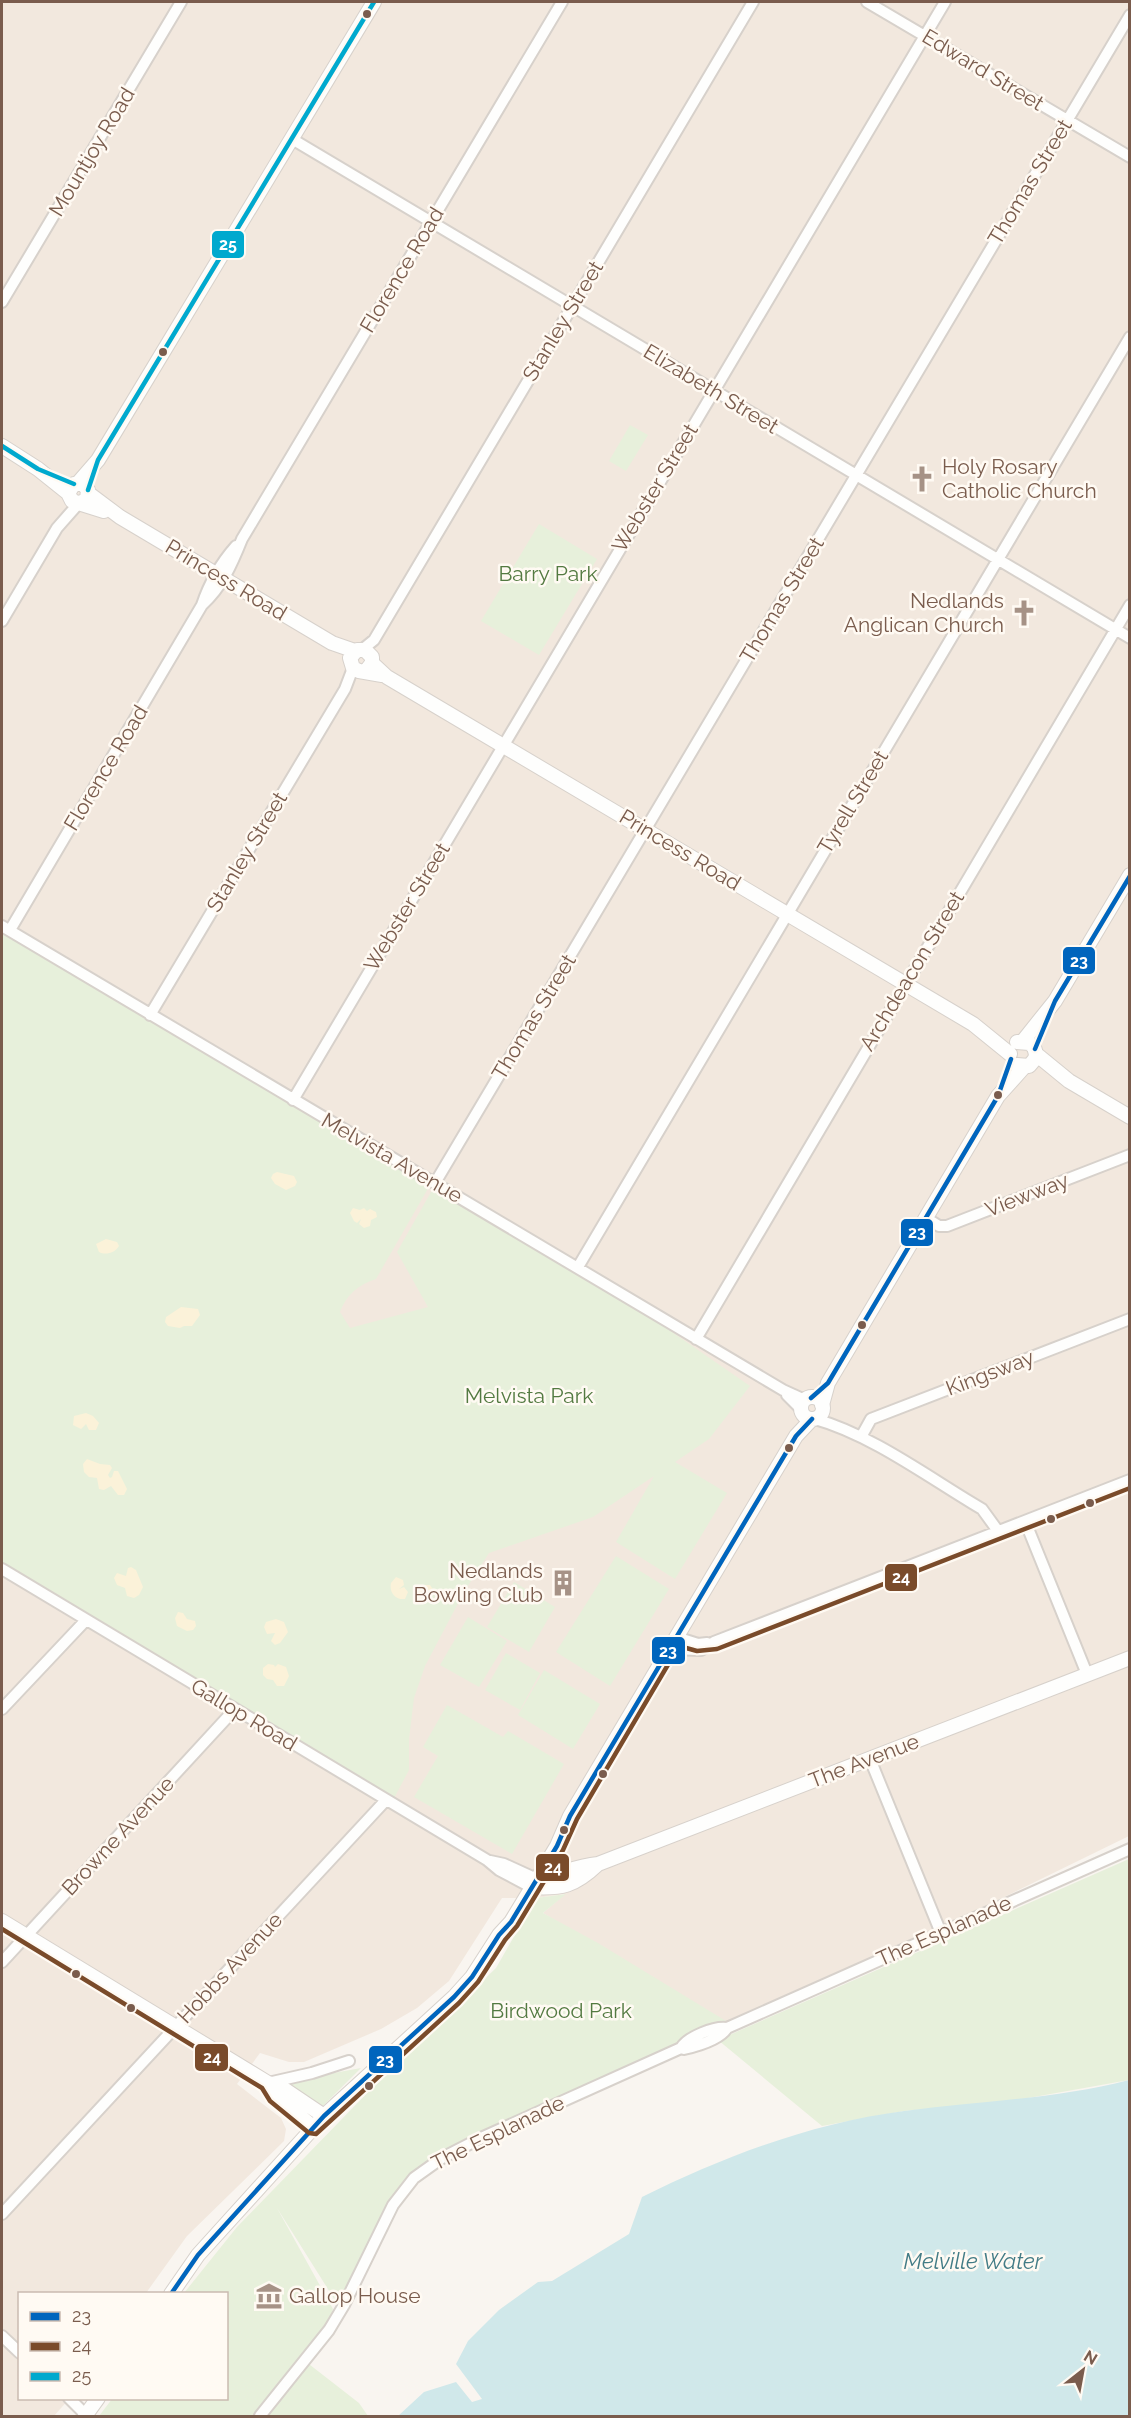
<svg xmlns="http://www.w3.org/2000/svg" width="1131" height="2418" font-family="Raleway,sans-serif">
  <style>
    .residential { fill: #f2e8de }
    .green { fill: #e7f0db }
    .sand { fill: #fbf2d9 }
    .water { fill: #d0e8ea }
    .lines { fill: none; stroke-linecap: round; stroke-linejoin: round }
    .minor-casing { stroke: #d7d1cb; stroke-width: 14 }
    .tertiary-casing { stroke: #d7d1cb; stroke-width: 16 }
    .minor { stroke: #fefefd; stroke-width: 10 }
    .tertiary { stroke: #fefefd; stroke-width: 14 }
    .bus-1-casing { stroke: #fffaf3; stroke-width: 9 }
    .bus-2-casing { stroke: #fffaf3; stroke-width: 9 }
    .bus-3-casing { stroke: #fffaf3; stroke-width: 9 }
    .bus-1 { stroke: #0065bd; stroke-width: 4.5 }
    .bus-2 { stroke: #7a4b2a; stroke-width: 4.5 }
    .bus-3 { stroke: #00a9ce; stroke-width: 4.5 }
    .bus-dot { fill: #7a5c4d; stroke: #fffaf3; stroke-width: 2 }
    .labels { text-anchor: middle; stroke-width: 5; stroke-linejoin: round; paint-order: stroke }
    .street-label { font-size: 21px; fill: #7a5c4d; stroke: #fffaf3 }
    .poi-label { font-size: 21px; fill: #7a5c4d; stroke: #fffaf3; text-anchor: start }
    .park-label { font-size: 21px; fill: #537a41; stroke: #fffaf3 }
    .water-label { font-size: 22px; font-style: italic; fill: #437c86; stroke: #fffaf3 }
    .line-badge { stroke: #fffaf3; stroke-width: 2 }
    .badge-label { font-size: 16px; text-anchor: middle; font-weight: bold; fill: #fff }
  </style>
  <rect width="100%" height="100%" fill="#f9f5f0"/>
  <path class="residential" d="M2,2H1129V1836L735,2029L543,1913L565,1894L536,1898H502L449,1981L417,2008L381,2029L304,2062H289L260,2053L237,2084L281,2118L286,2129L284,2141L187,2236L146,2293L20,2294V2398L69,2399L54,2416H2Z"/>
  <path class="green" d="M630,425L648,435L626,471L609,461Z
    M539,524L597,559L539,655L481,621Z
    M2,929L430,1185L376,1279C359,1284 346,1295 340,1312L350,1328L428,1307L397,1252L435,1185L578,1267L750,1386L709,1439L675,1462L727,1493L675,1579L616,1542L654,1476L593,1517L489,1553L464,1592L425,1666L414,1698L409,1739V1770L392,1802L2,1566Z
    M616,1556L669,1589L610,1686L556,1652Z
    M514,1582L555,1607L529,1652L487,1627Z
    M468,1617L507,1641L479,1687L440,1665Z
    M506,1653L540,1673L520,1710L485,1690Z
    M544,1670L600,1704L573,1749L518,1715Z
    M447,1705L503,1737L508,1731L564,1764L512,1854L414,1797L438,1756L423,1747Z
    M1129,1859V2080L1017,2100L904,2111L822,2126L718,2040Z
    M566,1894L543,1913L598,1943L726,2021L440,2153L401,2186L367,2244L338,2305L277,2208L333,2309L326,2329L254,2416H99L112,2399L226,2398V2294L184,2293L237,2227L373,2087L496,1968L536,1898Z
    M361,2068L323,2106L279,2083Z
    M305,2361L359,2403L368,2416H261Z"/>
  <path class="sand" d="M277,1172L294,1176L297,1182L295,1186L286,1190L275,1184L271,1178L273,1174Z
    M353,1208L360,1210L364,1208L367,1211L370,1209L376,1212L377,1217L371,1220L370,1226L364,1228L359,1224L361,1219L357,1223L354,1221L350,1213Z
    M106,1239L117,1242L119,1246C114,1254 105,1255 99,1252L96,1244Z
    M181,1307L198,1309L200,1315L192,1326H184L180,1328L168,1326L165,1322L166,1317Z
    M86,1413L93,1416L99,1423L96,1430H89L86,1424L81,1429L73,1425L74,1416Z
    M87,1459L100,1464L110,1465L112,1468L108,1475L110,1478L112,1477L114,1471H118L127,1489L124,1495H118L111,1486L104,1490L99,1489L97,1478L89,1477L84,1472L83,1464Z
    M131,1567L136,1570L143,1587L139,1595L134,1598L127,1596L125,1588L117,1585L114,1578L117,1573L126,1576L128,1568Z
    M396,1577L403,1580L404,1585L399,1589L404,1587L408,1592L405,1599C395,1600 389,1592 391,1583Z
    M423,1585H430L434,1591L430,1597L419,1601L414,1593L417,1589Z
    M178,1612L183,1613L187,1619L195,1621L196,1626L193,1630L187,1631L177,1626L175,1618Z
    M276,1619L284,1622L288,1632L280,1643L275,1645L271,1641L275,1633L267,1634L264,1627L266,1622Z
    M268,1664L274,1665L275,1667L278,1664L286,1667L289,1676L284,1686H277L273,1680L267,1679L263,1675V1668Z"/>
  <path class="water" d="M1129,2080V2416H398L424,2392L456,2382L472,2402L482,2399L456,2364L468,2341L499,2310L538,2282L552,2281L629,2234L642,2197C725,2156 812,2123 904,2111C979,2101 1056,2099 1129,2080Z"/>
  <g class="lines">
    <g class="minor-casing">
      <path id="minor" d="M867,2L1130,157
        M292,139L1130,638
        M2,302L181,2
        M202,605C222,587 232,564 242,539L562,2
        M2,621L57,528L79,503
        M363,649L374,640L753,2
        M2,926L783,1390L805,1400
        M10,930L202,605C209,584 221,563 236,546
        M150,1015L345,689L353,668
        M293,1100L945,2
        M435,1183L1130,15
        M926,1218L939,1226H947L1130,1155
        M578,1267L1130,337
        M696,1339L1130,605
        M787,1395L801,1409
        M815,1419C869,1434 924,1474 972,1503L982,1509L998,1531
        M861,1437L871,1419L1130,1319
        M1025,1521L1087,1674
        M2,1569L487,1860L499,1870L531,1887
        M676,1637L698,1644L707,1643
        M669,1649L701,1650L714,1642L1130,1480
        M2,1709L86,1620
        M870,1759L941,1933
        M490,1861L504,1864L537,1879
        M2,1962L235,1709
        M684,2049C697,2046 720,2040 727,2028L1130,1849
        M268,2083L312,2073L349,2061
        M2,2214L386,1800
        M2,2336L20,2353
        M69,2398L86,2415
        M260,2416L329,2330L344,2305L393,2205L414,2178L442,2158L481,2138L681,2048C687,2037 715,2026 727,2028"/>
    </g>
    <g class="tertiary-casing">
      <path id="tertiary" d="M2,446L38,469L68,493
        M78,483L98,460L374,2
        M88,493L120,517L332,643L355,651
        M82,502L87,499L88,490L83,484H74L68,493L72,501L104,511
        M372,663L387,677L973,1024L1010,1054
        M366,671L372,663V657L365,650H357L350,658L353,668L359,671L382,675
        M1023,1041L1055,1001L1130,875
        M1017,1042L1029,1043L1034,1047L1036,1054L1069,1081L1130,1117
        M1017,1065L1029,1066L1035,1059L1036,1054
        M801 1408a11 11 0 1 1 22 0a11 11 0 1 1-22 0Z
        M822,1405L828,1383L998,1096L1024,1067
        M537,1879C558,1875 576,1866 598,1864L1130,1658
        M531,1887C562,1889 575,1886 598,1864
        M2,1921L268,2083L281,2087L324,2116
        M268,2083L275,2096L313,2127
        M171,2294L198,2255L324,2116L454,1997L472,1977L499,1935L511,1922L557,1846L570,1816L796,1436L812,1419
        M85,2416L98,2398"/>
    </g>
    <use href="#minor" class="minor"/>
    <use href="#tertiary" class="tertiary"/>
    <g class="bus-1-casing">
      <path id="bus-1" d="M1035,1049L1055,1001L1130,876
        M811,1398L828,1383L998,1096L1011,1059
        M171,2294L198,2255L324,2116L454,1997L472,1977L499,1935L511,1922L557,1846L570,1816L796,1436L812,1419"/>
    </g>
    <g class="bus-2-casing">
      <path id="bus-2" d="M2,1929L262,2088L270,2101L309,2133L316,2134L459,2003L478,1982L505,1940L517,1926L563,1850L577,1819L679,1646L697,1651L717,1649L1130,1488"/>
    </g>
    <g class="bus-3-casing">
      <path id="bus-3" d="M2,446L38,469L74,484
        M88,490L98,460L374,2"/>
    </g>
    <use href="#bus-1" class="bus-1"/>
    <use href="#bus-2" class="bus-2"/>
    <use href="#bus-3" class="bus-3"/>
  </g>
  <defs>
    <g id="church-bare" transform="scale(2.07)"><path d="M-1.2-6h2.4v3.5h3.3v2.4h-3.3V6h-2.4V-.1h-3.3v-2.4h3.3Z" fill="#a69286" stroke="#fffaf3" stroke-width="2.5" paint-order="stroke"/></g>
    <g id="building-bare" transform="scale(2.07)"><path d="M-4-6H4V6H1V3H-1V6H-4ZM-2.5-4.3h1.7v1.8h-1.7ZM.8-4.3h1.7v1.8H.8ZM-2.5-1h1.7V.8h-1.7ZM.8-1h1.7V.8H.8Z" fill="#a69286" stroke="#fffaf3" stroke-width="2.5" paint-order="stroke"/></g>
    <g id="museum-bare" transform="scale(2.07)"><path d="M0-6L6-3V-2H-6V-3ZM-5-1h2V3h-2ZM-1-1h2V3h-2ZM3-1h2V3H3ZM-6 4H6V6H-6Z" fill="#a69286" stroke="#fffaf3" stroke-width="2.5" paint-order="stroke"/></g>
  </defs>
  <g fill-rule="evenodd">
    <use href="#church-bare" x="922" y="479"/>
    <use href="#church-bare" x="1024" y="613"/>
    <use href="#building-bare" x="563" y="1583"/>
    <use href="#museum-bare" x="269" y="2296"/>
  </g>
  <g class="bus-dot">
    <circle cx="367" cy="14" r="5"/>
    <circle cx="163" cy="352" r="5"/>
    <circle cx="998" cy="1095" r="5"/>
    <circle cx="862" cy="1325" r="5"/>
    <circle cx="789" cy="1448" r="5"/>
    <circle cx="1090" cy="1503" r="5"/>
    <circle cx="1051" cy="1519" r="5"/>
    <circle cx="603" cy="1774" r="5"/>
    <circle cx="564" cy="1830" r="5"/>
    <circle cx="76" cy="1974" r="5"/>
    <circle cx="131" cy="2008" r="5"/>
    <circle cx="369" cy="2086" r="5"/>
  </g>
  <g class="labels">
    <g class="street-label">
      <text transform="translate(983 70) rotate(31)" y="7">Edward Street</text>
      <text transform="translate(92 152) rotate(-59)" y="7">Mountjoy Road</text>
      <text transform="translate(1030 182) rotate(-59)" y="7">Thomas Street</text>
      <text transform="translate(402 270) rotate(-59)" y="7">Florence Road</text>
      <text transform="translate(563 321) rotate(-59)" y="7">Stanley Street</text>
      <text transform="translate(711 389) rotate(31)" y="7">Elizabeth Street</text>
      <text transform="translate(655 488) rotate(-59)" y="7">Webster Street</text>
      <text transform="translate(226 580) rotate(31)" y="7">Princess Road</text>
      <text transform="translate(782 600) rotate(-59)" y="7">Thomas Street</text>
      <text transform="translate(106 768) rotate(-59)" y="7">Florence Road</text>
      <text transform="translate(853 802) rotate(-59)" y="7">Tyrell Street</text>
      <text transform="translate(680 850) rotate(31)" y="7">Princess Road</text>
      <text transform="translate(247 852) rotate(-59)" y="7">Stanley Street</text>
      <text transform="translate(407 907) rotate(-59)" y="7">Webster Street</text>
      <text transform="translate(912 971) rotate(-59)" y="7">Archdeacon Street</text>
      <text transform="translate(534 1017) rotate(-59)" y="7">Thomas Street</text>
      <text transform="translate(392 1158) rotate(30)" y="7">Melvista Avenue</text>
      <text transform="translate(1027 1195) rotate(-21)" y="7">Viewway</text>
      <text transform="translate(990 1373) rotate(-21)" y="7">Kingsway</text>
      <text transform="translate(244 1715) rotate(31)" y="7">Gallop Road</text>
      <text transform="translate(864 1761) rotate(-21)" y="7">The Avenue</text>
      <text transform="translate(118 1836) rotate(-47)" y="7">Browne Avenue</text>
      <text transform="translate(944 1931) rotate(-24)" y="7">The Esplanade</text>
      <text transform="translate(230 1968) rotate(-47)" y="7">Hobbs Avenue</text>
      <text transform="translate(498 2133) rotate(-26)" y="7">The Esplanade</text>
    </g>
    <g class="poi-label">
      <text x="942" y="474">Holy Rosary<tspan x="942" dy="24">Catholic Church</tspan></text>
      <text x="1004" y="608" text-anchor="end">Nedlands<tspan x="1004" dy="24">Anglican Church</tspan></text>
      <text x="543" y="1578" text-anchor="end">Nedlands<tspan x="543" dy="24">Bowling Club</tspan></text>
      <text x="289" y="2303">Gallop House</text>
    </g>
    <g class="park-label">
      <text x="548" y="581">Barry Park</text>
      <text x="529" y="1403">Melvista Park</text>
      <text x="561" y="2018">Birdwood Park</text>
    </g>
    <g class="water-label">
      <text x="973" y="2269">Melville Water</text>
    </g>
  </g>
  <g class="line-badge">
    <rect x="211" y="230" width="34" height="29" rx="6" fill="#00a9ce"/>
    <rect x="1062" y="946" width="34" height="29" rx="6" fill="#0065bd"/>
    <rect x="900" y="1218" width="34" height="29" rx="6" fill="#0065bd"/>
    <rect x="884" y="1563" width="34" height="29" rx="6" fill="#7a4b2a"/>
    <rect x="651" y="1636" width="35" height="29" rx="6" fill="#0065bd"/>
    <rect x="535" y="1853" width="35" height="29" rx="6" fill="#7a4b2a"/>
    <rect x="194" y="2043" width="35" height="29" rx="6" fill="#7a4b2a"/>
    <rect x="368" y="2045" width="35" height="29" rx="6" fill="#0065bd"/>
  </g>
  <g class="badge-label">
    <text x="228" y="250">25</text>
    <text x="1079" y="967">23</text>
    <text x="917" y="1238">23</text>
    <text x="901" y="1583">24</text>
    <text x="668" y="1657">23</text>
    <text x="553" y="1873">24</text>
    <text x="212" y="2063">24</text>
    <text x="385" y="2066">23</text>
  </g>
  <rect width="1131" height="2418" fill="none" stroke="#7a5c4d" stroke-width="6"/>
  <rect x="18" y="2292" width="210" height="108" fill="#fffaf3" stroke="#cabbb1" stroke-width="1.5"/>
  <rect x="30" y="2312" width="30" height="9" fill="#0065bd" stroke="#cabbb1" stroke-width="1.5"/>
  <text x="72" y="2322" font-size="18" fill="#7a5c4d">23</text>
  <rect x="30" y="2342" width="30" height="9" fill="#7a4b2a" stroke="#cabbb1" stroke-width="1.5"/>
  <text x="72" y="2352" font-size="18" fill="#7a5c4d">24</text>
  <rect x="30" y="2372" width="30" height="9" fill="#00a9ce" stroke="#cabbb1" stroke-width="1.5"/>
  <text x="72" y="2382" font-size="18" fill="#7a5c4d">25</text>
  <g transform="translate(1083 2370) rotate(31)" stroke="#fffaf3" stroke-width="4.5" paint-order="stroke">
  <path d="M0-4.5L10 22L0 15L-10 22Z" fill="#7a5c4d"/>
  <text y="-9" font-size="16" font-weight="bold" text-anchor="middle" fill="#7a5c4d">N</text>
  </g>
</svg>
